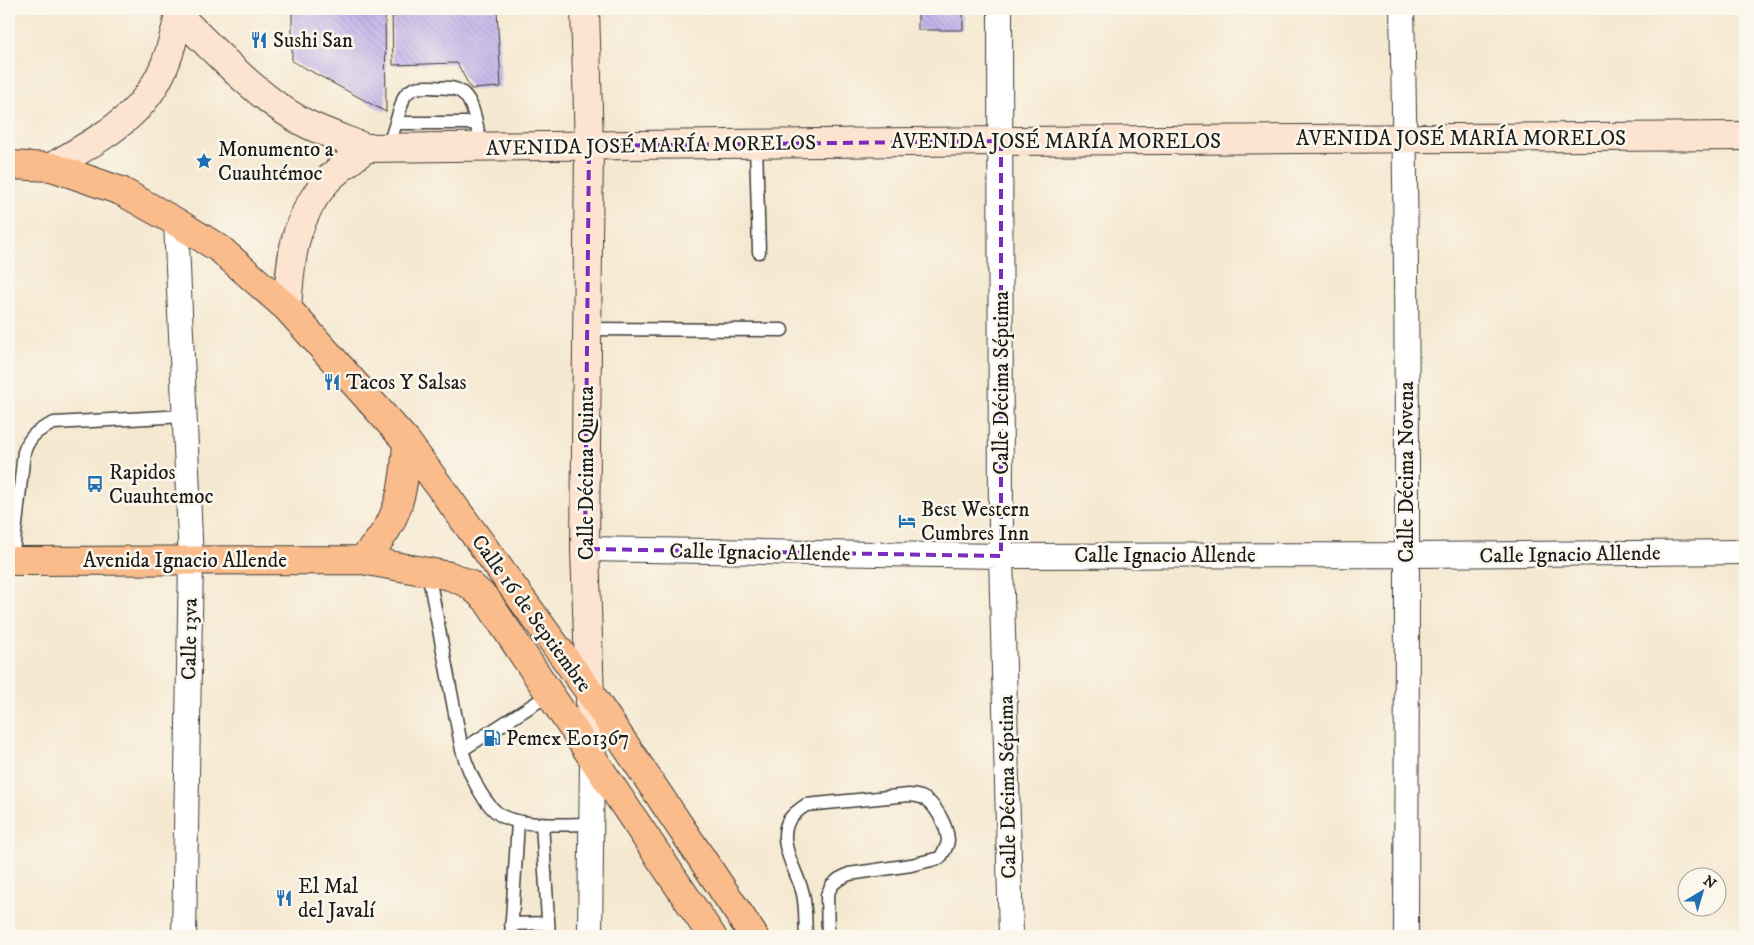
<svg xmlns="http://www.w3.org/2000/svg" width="1754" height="945" font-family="'IM FELL DW Pica',serif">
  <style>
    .building { fill: url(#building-back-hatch) }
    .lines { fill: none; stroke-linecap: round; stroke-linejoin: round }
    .lane-casing { stroke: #3d3b37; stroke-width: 15 }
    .street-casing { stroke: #3d3b37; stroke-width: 26 }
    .secondary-casing { stroke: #3d3b37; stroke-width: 30 }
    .primary-casing { stroke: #3d3b37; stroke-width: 30 }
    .lane { stroke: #fff; stroke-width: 12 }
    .street { stroke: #fff; stroke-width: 24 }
    .secondary { stroke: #fde4d1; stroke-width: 28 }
    .primary { stroke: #fabc8b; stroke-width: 28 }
    .marked { fill: none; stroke: #7b2cbf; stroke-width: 4; stroke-dasharray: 10 6; stroke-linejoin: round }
    .labels { text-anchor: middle; stroke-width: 5; stroke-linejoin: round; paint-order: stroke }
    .poi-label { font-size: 21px; fill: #1c1c1c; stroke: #fbf7ec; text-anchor: start }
    .street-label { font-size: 21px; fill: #1c1c1c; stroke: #fbf7ec }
  </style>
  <defs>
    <pattern id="building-back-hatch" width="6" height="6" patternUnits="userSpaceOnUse" patternTransform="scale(1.25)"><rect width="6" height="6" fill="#c2b4ea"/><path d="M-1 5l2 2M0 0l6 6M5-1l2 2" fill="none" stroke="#a69ac8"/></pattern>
  </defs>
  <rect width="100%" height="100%" fill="#fbf7ec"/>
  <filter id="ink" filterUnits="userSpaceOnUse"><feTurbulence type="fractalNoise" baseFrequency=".02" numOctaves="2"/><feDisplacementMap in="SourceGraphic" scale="10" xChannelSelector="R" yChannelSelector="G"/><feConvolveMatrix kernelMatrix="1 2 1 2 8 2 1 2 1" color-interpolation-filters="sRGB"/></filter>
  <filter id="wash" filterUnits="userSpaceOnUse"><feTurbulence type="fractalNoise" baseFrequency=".0096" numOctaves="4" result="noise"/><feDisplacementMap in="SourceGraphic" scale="20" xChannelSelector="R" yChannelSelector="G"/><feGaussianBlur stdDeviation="1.12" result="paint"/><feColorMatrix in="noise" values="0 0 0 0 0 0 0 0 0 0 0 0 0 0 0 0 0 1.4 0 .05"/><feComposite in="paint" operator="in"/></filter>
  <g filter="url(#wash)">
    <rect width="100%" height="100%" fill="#f5e8d0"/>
    <g id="blocks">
      <path class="building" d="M292,9H385L386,112L292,61Z
        M497,9L501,87L471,89L457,63L393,65L392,10Z
        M918,9H963V30H918Z"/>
    </g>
  </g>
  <g filter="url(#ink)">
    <use href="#blocks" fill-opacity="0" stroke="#3d3b37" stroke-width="1"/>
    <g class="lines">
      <g class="lane-casing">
        <path id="lane" d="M396,123H476
          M756,144L759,252
          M388,148L404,97C412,86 419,87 431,87C439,88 448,87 455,89C475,94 477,130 481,147
          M587,329L782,330
          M12,561L24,452C30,435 38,430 54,423L185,416
          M428,572L462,750C468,770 483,807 504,817C525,827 567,824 591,824
          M462,750L550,694
          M542,823L549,936
          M511,924L548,923
          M511,936L518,822
          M806,936C805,923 806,907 803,894C798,872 776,843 789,820C793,814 800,809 806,805L909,795C913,795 917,796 921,797C935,802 947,826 948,840C948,846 943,853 940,858L911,865L849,874L839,879L832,885L827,895L828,936"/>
      </g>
      <g class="street-casing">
        <path id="street" d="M1000,9L1001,556L1011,936
          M1402,9C1409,318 1407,627 1406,936
          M176,222L191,561L184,936
          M585,549L1001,556L1407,555L1745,552
          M590,936L592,757"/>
      </g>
      <g class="secondary-casing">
        <path id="secondary" d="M585,9L589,146L585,549L592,757
          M179,16C215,51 261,101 305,123C325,133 346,140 366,148L1001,141L1745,136
          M52,167C78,151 107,136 130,115C151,96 165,70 172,43C175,31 179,20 179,9
          M287,308C291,259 292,223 325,183C336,170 353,159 366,148"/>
      </g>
      <g class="primary-casing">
        <path id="primary" d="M9,165L52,167L121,191L176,222L220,249L287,308L407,442L588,690L754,936
          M362,560C368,553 375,546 380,539C402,511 405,476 407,442
          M9,561L362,560L450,576L469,584L486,599L712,936"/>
      </g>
      <use href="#lane" class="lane"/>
      <use href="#street" class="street"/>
      <use href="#secondary" class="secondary"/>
      <use href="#primary" class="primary"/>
    </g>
  </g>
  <path class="marked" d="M1001,141V556L585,549L589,146Z"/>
  <defs>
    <g id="restaurant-bare" transform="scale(1.35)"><path d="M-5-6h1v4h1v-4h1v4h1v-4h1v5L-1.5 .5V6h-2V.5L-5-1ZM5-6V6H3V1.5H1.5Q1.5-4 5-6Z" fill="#1f6fb2" stroke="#fbf7ec" stroke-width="2.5" paint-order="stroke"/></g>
    <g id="sight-bare" transform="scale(1.35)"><path d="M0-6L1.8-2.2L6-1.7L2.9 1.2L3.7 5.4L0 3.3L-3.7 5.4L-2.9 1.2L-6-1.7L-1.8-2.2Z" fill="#1f6fb2" stroke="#fbf7ec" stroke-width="2.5" paint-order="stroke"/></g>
    <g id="bus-bare" transform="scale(1.35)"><path d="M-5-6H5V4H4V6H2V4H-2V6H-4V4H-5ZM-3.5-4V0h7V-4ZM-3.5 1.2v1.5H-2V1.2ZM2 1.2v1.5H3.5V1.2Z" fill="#1f6fb2" stroke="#fbf7ec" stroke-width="2.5" paint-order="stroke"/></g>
    <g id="hotel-bare" transform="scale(1.35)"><path d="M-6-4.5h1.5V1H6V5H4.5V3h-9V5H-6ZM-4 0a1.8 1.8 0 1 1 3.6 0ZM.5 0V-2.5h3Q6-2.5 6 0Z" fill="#1f6fb2" stroke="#fbf7ec" stroke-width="2.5" paint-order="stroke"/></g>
    <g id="fuel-bare" transform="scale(1.35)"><path d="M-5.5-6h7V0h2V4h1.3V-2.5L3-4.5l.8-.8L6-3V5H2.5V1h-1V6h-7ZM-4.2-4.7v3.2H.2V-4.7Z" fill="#1f6fb2" stroke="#fbf7ec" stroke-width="2.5" paint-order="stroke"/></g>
  </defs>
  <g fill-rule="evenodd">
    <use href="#restaurant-bare" x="259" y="40"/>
    <use href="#sight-bare" x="204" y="161"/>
    <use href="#restaurant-bare" x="332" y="382"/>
    <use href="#bus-bare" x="95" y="484"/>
    <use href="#hotel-bare" x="907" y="521"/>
    <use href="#fuel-bare" x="492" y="738"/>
    <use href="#restaurant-bare" x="284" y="898"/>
  </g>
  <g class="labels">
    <g class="poi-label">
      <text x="273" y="47">Sushi San</text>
      <text x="218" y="156">Monumento a<tspan x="218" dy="24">Cuauhtémoc</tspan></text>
      <text x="346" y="389">Tacos Y Salsas</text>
      <text x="109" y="479">Rapidos<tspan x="109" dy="24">Cuauhtemoc</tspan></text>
      <text x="921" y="516">Best Western<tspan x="921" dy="24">Cumbres Inn</tspan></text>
      <text x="506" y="745">Pemex E01367</text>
      <text x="298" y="893">El Mal<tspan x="298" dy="24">del Javalí</tspan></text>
    </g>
    <g class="street-label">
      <text x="1461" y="145">AVENIDA JOSÉ MARÍA MORELOS</text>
      <text x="1056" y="148">AVENIDA JOSÉ MARÍA MORELOS</text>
      <text transform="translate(651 145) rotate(-1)" y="7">AVENIDA JOSÉ MARÍA MORELOS</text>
      <text transform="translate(1001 383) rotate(-90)" y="7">Calle Décima Séptima</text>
      <text transform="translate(1406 472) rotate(-90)" y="7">Calle Décima Novena</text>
      <text transform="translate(586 473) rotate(-90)" y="7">Calle Décima Quinta</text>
      <text transform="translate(760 552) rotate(1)" y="7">Calle Ignacio Allende</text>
      <text transform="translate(1570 554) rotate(-1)" y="7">Calle Ignacio Allende</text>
      <text x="1165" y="562">Calle Ignacio Allende</text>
      <text x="185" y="567">Avenida Ignacio Allende</text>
      <text transform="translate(532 613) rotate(54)" y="7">Calle 16 de Septiembre</text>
      <text transform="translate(189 639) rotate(-89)" y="7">Calle 13va</text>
      <text transform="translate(1007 787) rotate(-91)" y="7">Calle Décima Séptima</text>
    </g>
  </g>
  <rect width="1754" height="945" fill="none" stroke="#fbf7ec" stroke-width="30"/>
  <g transform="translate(1702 892) rotate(38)"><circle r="24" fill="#fbf7ec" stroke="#a29f99"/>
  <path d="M0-4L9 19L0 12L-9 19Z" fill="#1f6fb2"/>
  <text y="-8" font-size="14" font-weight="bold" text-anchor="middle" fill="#1c1c1c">N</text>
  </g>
</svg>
